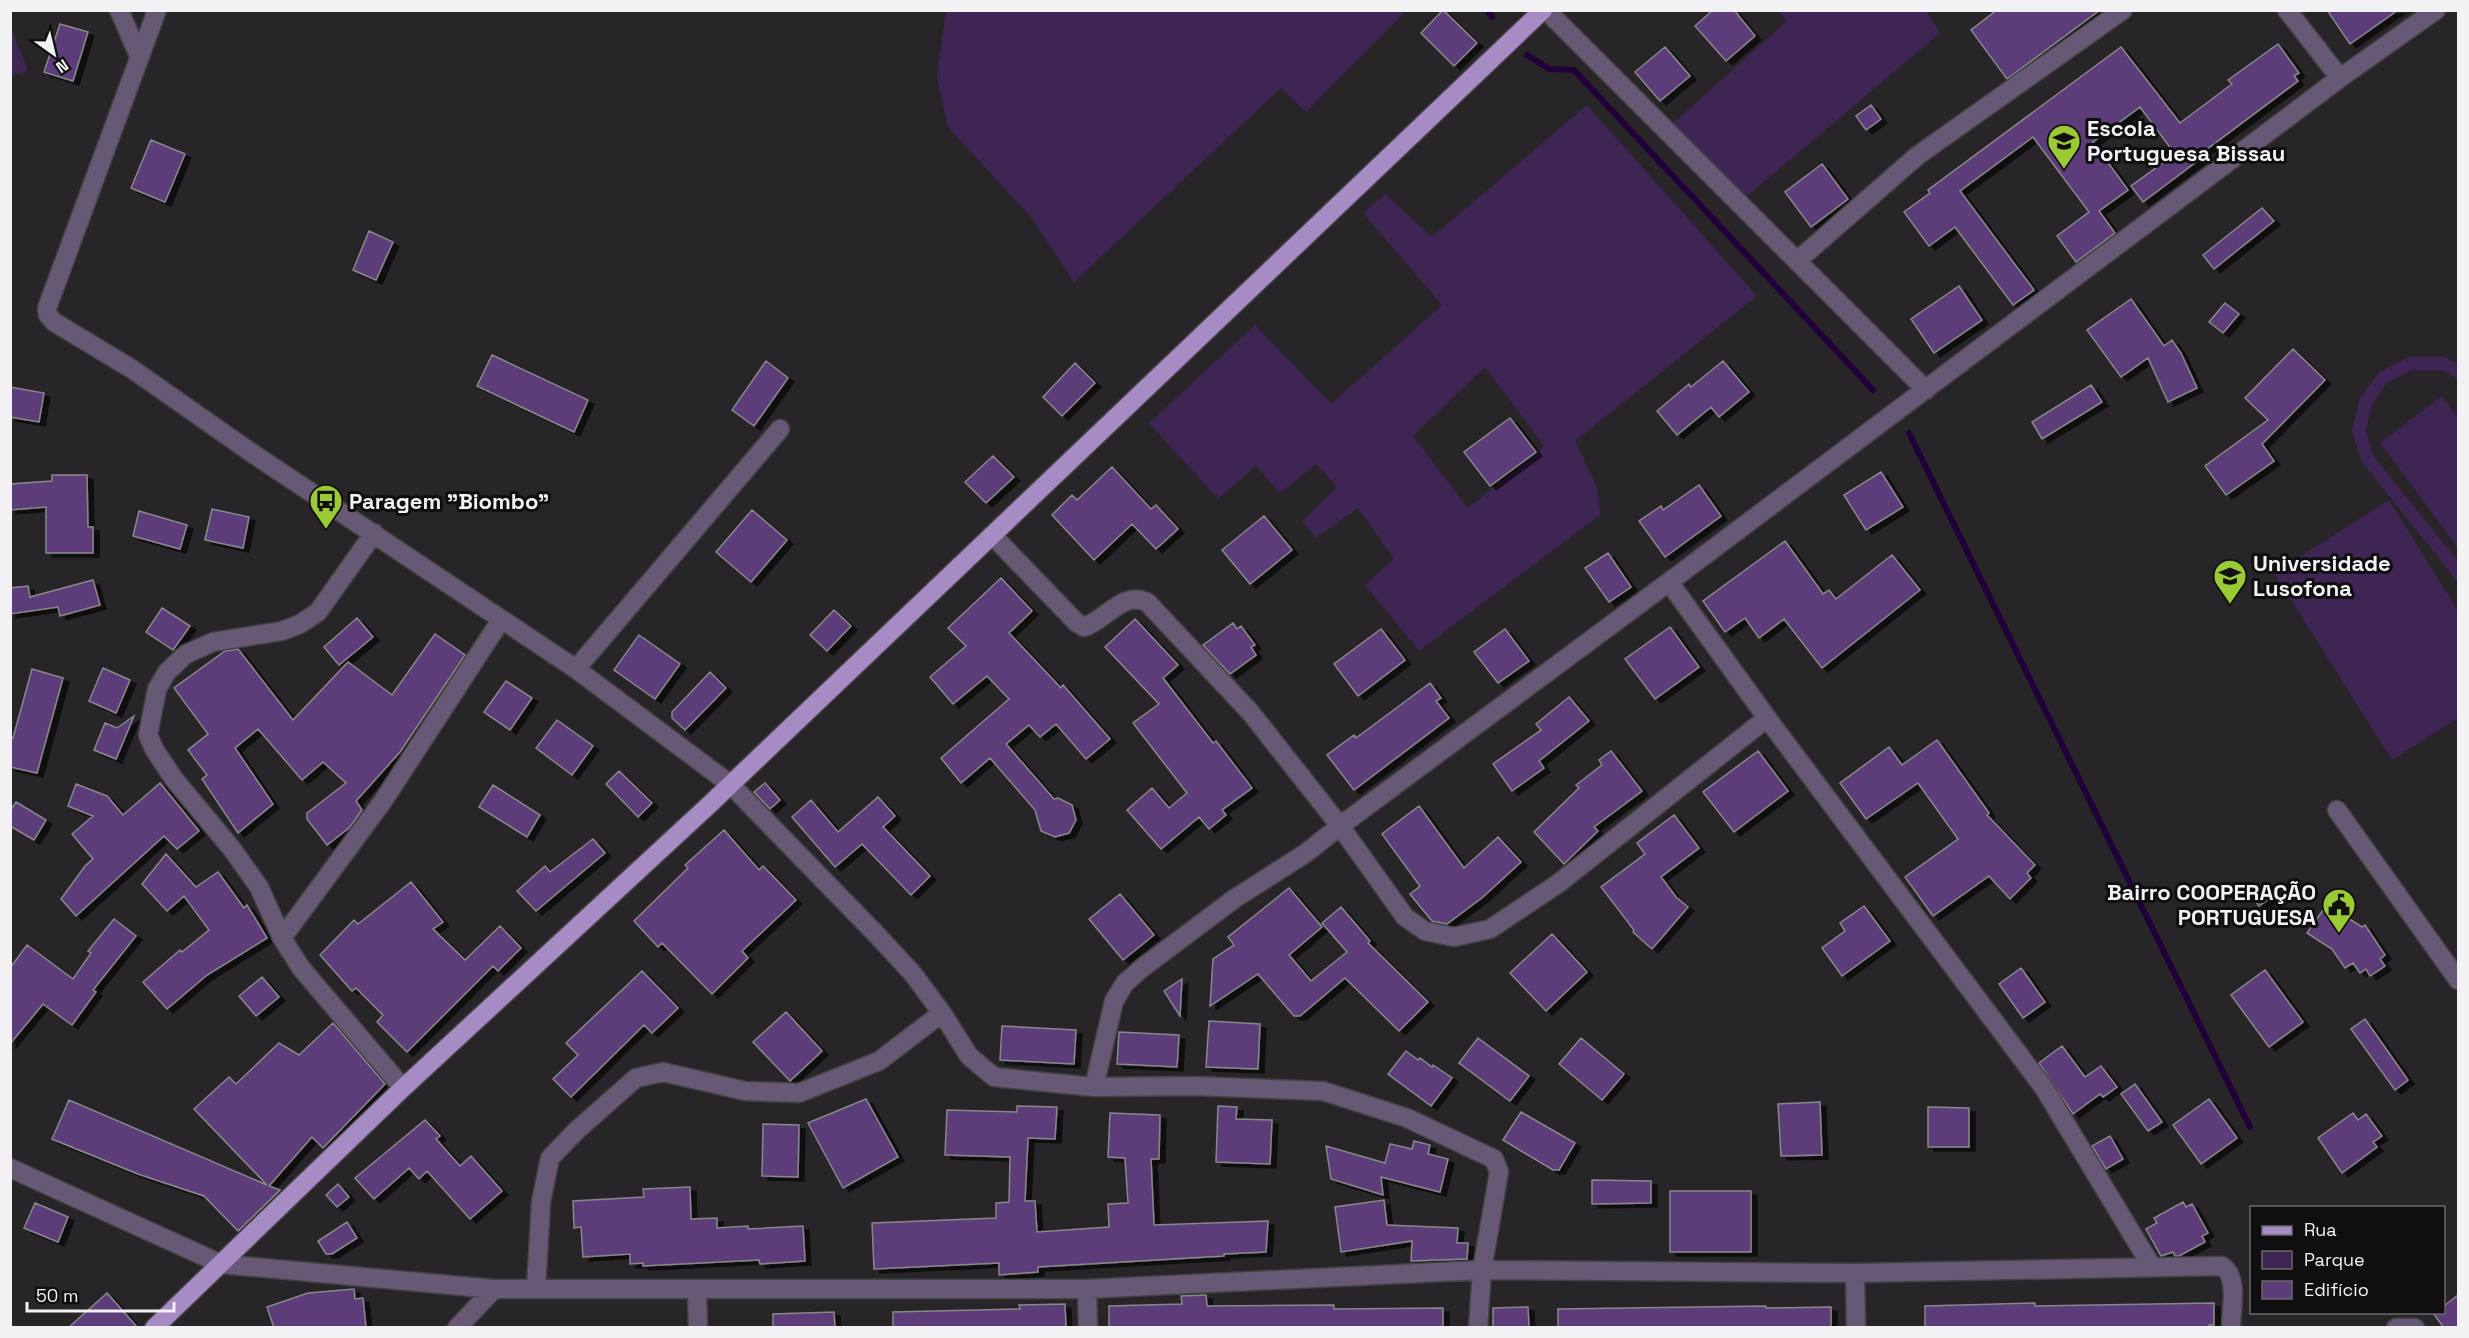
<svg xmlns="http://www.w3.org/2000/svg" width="2469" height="1338" font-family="'Space Grotesk',sans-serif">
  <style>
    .green { fill: #3e2554; fill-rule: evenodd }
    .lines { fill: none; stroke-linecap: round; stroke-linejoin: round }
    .stream { stroke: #220039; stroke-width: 6 }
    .building { fill: #5c3c79; stroke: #88878a; stroke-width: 1.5; filter: url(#shadow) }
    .minor-casing { stroke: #434244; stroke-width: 21 }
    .major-casing { stroke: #434244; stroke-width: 21 }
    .minor { stroke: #675975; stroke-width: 18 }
    .major { stroke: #a78bc5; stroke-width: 18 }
    .labels { text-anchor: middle; stroke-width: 6; stroke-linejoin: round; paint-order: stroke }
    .poi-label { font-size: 22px; font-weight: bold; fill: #f2f1f3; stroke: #0f0f10; text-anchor: start }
  </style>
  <defs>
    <filter id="shadow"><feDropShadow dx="6" dy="4" stdDeviation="0" flood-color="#0009"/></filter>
  </defs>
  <rect width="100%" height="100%" fill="#272528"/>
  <path class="green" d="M1400,10L1403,14L1306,112L1281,88L1074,282L1031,217L948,127L937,77L946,11Z
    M1779,11H1926L1940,33L1740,202L1668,128L1787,21Z
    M10,25L28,71L11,76H10Z
    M1587,105L1757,296L1575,441L1597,487L1600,515L1419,651L1365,585L1394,559L1358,508L1316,538L1302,521L1337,487L1316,464L1280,493L1256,466L1218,499L1149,423L1255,325L1331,404L1442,305L1363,213L1385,194L1432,237ZM1485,367L1544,446L1468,508L1413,436Z
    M2409,357H2445L2458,364V379L2442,370H2412L2388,382L2372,404L2366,431L2373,455L2458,561V582L2361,461L2352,431L2360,398L2379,372Z
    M2442,396L2458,418V548L2380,443Z
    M2389,500L2458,611V718L2392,760L2274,573Z"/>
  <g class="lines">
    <path class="stream" d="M1487,10L1492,17
      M1527,55L1549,69L1574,70L1873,390
      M1909,433L2250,1127"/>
  </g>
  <path class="building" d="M1443,10L1477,43L1454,66L1421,33Z
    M1713,10H1734L1755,36L1726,61L1695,26Z
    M1997,10H2100L2007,79L1971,30Z
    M2327,10H2398L2350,44Z
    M60,24L88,32L73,81L44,72Z
    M2278,44L2299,73L2294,76L2298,81L2202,153L2204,156L2143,202L2131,186L2175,154L2140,107L2093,142L2128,190L2099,211L2115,233L2076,262L2057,236L2089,212L2033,137L1960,191L2034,290L2013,305L1955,227L1929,246L1904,212L1930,193L1928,190L2121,47L2180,123L2232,84L2228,80Z
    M1665,47L1690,76L1660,101L1635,72Z
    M1871,105L1881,119L1866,130L1856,116Z
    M151,140L185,154L165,202L131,188Z
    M1822,164L1848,199L1811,227L1785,192Z
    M2262,208L2274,221L2214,269L2203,255Z
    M369,231L393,242L376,280L353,270Z
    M1959,286L1982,320L1934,353L1911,319Z
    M2131,299L2164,346L2172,340L2181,353L2197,388L2168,402L2148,358L2121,377L2087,330Z
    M2225,303L2239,314L2223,333L2209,322Z
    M2293,349L2325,380L2262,444L2274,461L2226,495L2205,466L2268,420L2245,398Z
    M492,355L588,400L574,432L477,386Z
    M766,361L788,378L754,426L732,410Z
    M1723,361L1749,392L1719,417L1711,407L1677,435L1657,411L1689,384L1691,387Z
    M1075,363L1095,383L1062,416L1043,397Z
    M2091,385L2102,402L2042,439L2032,422Z
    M10,387L44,393L39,422L10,417Z
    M1510,418L1536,452L1490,486L1464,452Z
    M993,456L1014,477L986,503L965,482Z
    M1112,467L1151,509L1156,505L1178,529L1156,549L1132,524L1094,560L1052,515L1072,495L1077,500Z
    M1881,472L1903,507L1866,530L1844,495Z
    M52,475H87L88,527H93V553H46V507L10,510V484L52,481Z
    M1699,485L1721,516L1665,557L1639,521L1661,506L1663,510Z
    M212,509L249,517L243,548L205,540Z
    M752,510L787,540L751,582L716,552Z
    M139,511L187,525L180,549L133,536Z
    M1264,516L1292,550L1250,584L1222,550Z
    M1785,541L1823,594L1829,590L1836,599L1892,555L1920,590L1822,668L1784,619L1759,638L1745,618L1725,632L1703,601Z
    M1608,553L1631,587L1609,602L1585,568Z
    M1001,578L1032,611L1009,633L1061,688L1063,685L1110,739L1086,759L1056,724L1040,737L1029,725L1006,744L1054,799L1058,798L1072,805L1076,820L1069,833L1055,837L1041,831L1035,810L990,758L961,783L941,758L1009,699L987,676L953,704L930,677L966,646L948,628Z
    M93,580L100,605L60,616L58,607L10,614V588L28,586L30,597Z
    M162,608L190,626L173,650L146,632Z
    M834,610L851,626L827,651L810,635Z
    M357,618L373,637L339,665L324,647Z
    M1135,619L1178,665L1163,678L1213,743L1216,741L1252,788L1222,810L1226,815L1209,829L1199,817L1161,849L1127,810L1152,788L1169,808L1187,793L1133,723L1159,704L1105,647Z
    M1233,623L1237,629L1241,626L1255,645L1251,647L1256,655L1230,674L1203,645Z
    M1670,627L1699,667L1655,699L1625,659Z
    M1381,629L1405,660L1358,696L1334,664Z
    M1505,629L1529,661L1498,683L1474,652Z
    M435,634L465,655L400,752L356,801L362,810L349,828L327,845L307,819V813L346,783L323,762L302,780L258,729L235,748L273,804L238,833L202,779L207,775L188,750L208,734L174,688L225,651L238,649L293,720L348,662L392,695Z
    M639,635L680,664L655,699L614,670Z
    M103,668L130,680L116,713L89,701Z
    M32,669L63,678L37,773L10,767V737L13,738Z
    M710,672L726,688L685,730L672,718V712Z
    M506,681L532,698L510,730L484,712Z
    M1430,683L1441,698L1436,701L1449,718L1354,790L1327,755L1354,735L1356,738Z
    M1569,697L1589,721L1539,761L1544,768L1512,791L1493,764L1541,730L1536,724Z
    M134,716L116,759L94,750L105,723L117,728Z
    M557,720L593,746L572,775L536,748Z
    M1937,740L1989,813L1987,815L2035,865L2027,873L2031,878L2010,899L1989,876L1933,916L1905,877L1958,839L1918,783L1866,819L1840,783L1889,747L1902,765Z
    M1611,751L1642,791L1594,827L1598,831L1564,864L1534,832L1579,788L1576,785L1602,765L1599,760Z
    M1758,751L1788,791L1734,832L1703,792Z
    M619,771L652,803L638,817L606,784Z
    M160,783L199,831L177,849L164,836L76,916L61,899L85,866L93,859L72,834L93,816L68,806L76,784L107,796L123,815Z
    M765,783L780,800L770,809L754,792Z
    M493,785L540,815L527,837L479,807Z
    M878,797L895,816L883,827L930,876L911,895L862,844L835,867L792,817L811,800L838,832Z
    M16,802L46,820L34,840L10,826V811Z
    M1419,806L1464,868L1498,837L1521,862L1483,897L1447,924L1432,921L1410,894L1420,886L1382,834Z
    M1674,815L1699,848L1661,877L1676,897L1688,907L1652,949L1633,932L1634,930L1601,887L1645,854L1637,843Z
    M724,830L759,870L763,866L796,900L742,951L748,958L712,994L662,943L658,947L634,921L688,868L685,865Z
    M593,839L605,853L536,911L517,891L545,866L550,872Z
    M166,854L196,887L218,872L244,908L247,905L267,938L207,975L167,1009L143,982L180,950L182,952L209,930L184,896L167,911L142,884Z
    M411,882L443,922L433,929L465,960L500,926L521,948L498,971L493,966L407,1052L377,1022L383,1015L356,988L352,991L320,955L354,920L358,924Z
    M2266,883L2275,895L2259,906L2250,894Z
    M1289,888L1322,927L1289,955L1311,981L1347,952L1322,923L1341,907L1370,941L1368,943L1428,1002L1399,1031L1345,978L1300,1016H1294L1258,974L1210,1006L1213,959L1234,945L1228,937Z
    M1120,894L1154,935L1123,960L1089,919Z
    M2332,897L2345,906L2340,913L2362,927L2365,925L2385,955L2380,959L2385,966L2370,976L2366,969L2360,973L2353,963L2345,968L2332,949L2307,933Z
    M1864,906L1890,941L1842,976L1822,948L1845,931L1840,923Z
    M114,919L136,936L93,990L96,992L72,1025L43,1004L10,1044V968L27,945L73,979L91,953L88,951Z
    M1552,934L1587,972L1546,1011L1510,973Z
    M2021,968L2045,1002L2023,1018L1999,984Z
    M2265,970L2303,1022L2269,1047L2231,995Z
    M642,971L678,1008L652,1033L644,1025L571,1097L553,1079L578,1055L566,1043Z
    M262,977L279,997L256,1016L239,996Z
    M1182,979L1180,1016L1164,991Z
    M786,1012L822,1051L790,1081L753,1042Z
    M2365,1019L2408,1080L2395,1090L2351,1029Z
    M1209,1021L1260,1024L1258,1069L1206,1067Z
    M333,1023L385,1084L323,1148L312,1137L269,1186L280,1190L238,1231L204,1196L138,1174L52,1139L69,1100L267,1185L194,1109L229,1077L236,1084L279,1043L299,1055Z
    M1002,1026L1076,1030L1074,1064L1000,1060Z
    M1119,1032L1179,1035L1177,1067L1117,1064Z
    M1478,1038L1529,1076L1510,1101L1459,1063Z
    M1581,1038L1624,1074L1602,1100L1559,1064Z
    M2062,1046L2085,1077L2101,1066L2117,1087L2103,1097L2100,1094L2073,1114L2039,1063Z
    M1406,1051L1418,1060L1420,1058L1432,1067L1433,1065L1452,1078L1431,1106L1388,1074Z
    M2135,1084L2162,1122L2148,1131L2121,1094Z
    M866,1099L898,1157L843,1188L808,1123Z
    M2209,1099L2237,1138L2201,1164L2173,1125Z
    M1820,1102L1822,1155L1781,1156L1778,1104Z
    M1017,1106L1057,1107L1055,1139L1028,1138L1025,1201H1035L1037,1232L1109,1227L1108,1204L1128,1203L1125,1158L1108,1157L1110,1113L1160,1115L1159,1159H1151L1154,1225L1268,1221L1266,1252L1224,1254V1256L1038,1267V1272L999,1275V1263L874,1269L872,1223L996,1218V1203L1009,1202L1010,1157L945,1155L947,1110L1017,1112Z
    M1218,1106L1237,1107L1236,1119L1272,1120L1270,1164L1216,1162Z
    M1928,1107L1969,1108V1147H1928Z
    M1521,1112L1575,1143L1559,1170H1553L1503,1140Z
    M2353,1113L2358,1120L2366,1114L2382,1136L2373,1142L2377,1147L2342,1173L2318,1138Z
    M425,1120L440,1136L436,1139L460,1166L471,1156L502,1191L470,1219L427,1171L419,1179L409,1168L374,1199L355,1178Z
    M763,1124L799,1125L798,1177L762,1176Z
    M2110,1136L2123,1159L2106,1169L2092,1146Z
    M1414,1141L1430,1145L1428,1154L1448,1159L1440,1192L1381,1177L1383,1195L1331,1179L1326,1146L1385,1163L1390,1144L1412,1149Z
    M1592,1180L1651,1181V1203L1592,1204Z
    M338,1184L349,1197L337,1207L326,1195Z
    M690,1187L691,1219L717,1218V1228L748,1226V1229L803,1226L805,1261L760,1264L759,1260L643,1266V1263L630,1264V1254L583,1257L581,1227L574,1228L573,1201L644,1197L643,1189Z
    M1670,1191H1751V1252H1670Z
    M1384,1200L1387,1225L1458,1228L1457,1243H1468L1467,1259L1411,1261L1412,1241L1341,1252L1335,1207Z
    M2183,1202L2186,1207L2192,1204L2208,1233L2202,1236L2205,1242L2179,1256H2175L2173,1252L2161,1256L2146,1229L2157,1223L2154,1218Z
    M35,1203L68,1217L58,1242L24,1228Z
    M347,1222L357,1238L332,1254H326L318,1241Z
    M354,1289L355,1299L363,1298L366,1328H274L267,1307L308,1293Z
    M107,1293L138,1328H68Z
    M1206,1295L1207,1306L1334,1305V1309L1443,1308V1328H1109V1306L1182,1304L1181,1296Z
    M2458,1295V1328H2444L2433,1313L2444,1312V1306Z
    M2035,1303V1306L2214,1303V1325H2209V1328H1925V1306Z
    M1065,1304L1066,1328H893V1312L1020,1309L1019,1305Z
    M1766,1306V1308L1831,1307V1328H1558V1309Z
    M1528,1307L1529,1328H1493V1308Z
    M834,1312L835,1328H773V1314Z"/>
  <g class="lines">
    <g class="minor-casing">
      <path id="minor" d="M119,10L139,56
        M157,10L47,308L48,315L54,322L132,369L249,451L576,669L730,784L877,935L913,974L942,1013L969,1056L994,1077L1094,1087L1194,1086L1323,1091L1407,1118L1494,1159L1499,1172L1482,1270L1478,1328
        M1546,10L1926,390
        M2287,10L2340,78
        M1797,261L1917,156L2123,10
        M374,533L318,612L300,624L282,631L213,642L186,654L167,672L157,689L148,735L154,749L174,779L232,849L259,887L282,938L301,968L403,1088
        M992,535L1076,622L1084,627C1106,620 1122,591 1147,602L1251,713L1340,826L1405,917L1425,931L1454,937L1490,929L1559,883L1767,718
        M1669,582L1767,718L2044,1088L2152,1267
        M576,669L780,429
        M2337,810L2458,980
        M282,938L383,801L501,620
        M1094,1087L1114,1001L1125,983L1142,968L1234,899L1306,853L1340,826L1669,582L2340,78L2436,10
        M10,1168L221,1264L494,1289H1087L1482,1270L1855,1273L2222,1266C2239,1277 2231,1309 2231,1328
        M1855,1273L1856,1328
        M536,1289L541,1202L550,1158L576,1131L636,1078L663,1072L745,1091L799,1093L879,1061L942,1013
        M697,1289L698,1328
        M1087,1289L1088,1328
        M457,1328L494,1289
        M2396,1328H2415"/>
    </g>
    <g class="major-casing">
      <path id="major" d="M154,1328L403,1088L709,805L1543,10"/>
    </g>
    <use href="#minor" class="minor"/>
    <use href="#major" class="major"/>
  </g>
  <defs>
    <g id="school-pin" transform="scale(1.725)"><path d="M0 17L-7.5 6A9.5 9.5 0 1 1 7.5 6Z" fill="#9acb35" stroke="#0f0f10"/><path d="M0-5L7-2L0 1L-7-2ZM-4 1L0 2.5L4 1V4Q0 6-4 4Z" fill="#111"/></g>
    <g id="bus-pin" transform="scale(1.725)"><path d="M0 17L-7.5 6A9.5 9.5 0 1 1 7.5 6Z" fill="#9acb35" stroke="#0f0f10"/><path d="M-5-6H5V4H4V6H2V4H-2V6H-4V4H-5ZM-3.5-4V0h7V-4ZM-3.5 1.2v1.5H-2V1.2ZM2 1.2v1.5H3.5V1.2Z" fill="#111"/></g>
    <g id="university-pin" transform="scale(1.725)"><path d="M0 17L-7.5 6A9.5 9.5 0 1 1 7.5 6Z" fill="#9acb35" stroke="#0f0f10"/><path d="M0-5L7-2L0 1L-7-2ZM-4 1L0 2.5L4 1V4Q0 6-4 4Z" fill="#111"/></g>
    <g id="civic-pin" transform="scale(1.725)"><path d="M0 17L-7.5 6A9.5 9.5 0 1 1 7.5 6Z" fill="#9acb35" stroke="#0f0f10"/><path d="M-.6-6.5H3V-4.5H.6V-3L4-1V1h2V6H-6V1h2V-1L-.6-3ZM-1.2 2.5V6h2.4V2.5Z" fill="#111"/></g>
  </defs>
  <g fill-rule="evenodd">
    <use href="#school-pin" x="2064" y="141"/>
    <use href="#bus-pin" x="326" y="501"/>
    <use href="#university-pin" x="2230" y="576"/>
    <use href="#civic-pin" x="2339" y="905"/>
  </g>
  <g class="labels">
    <g class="poi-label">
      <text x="2087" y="136">Escola<tspan x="2087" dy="25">Portuguesa Bissau</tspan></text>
      <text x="349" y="509">Paragem "Biombo"</text>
      <text x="2253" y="571">Universidade<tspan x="2253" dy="25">Lusofona</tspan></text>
      <text x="2316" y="900" text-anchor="end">Bairro COOPERAÇÃO<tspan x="2316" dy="25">PORTUGUESA</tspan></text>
    </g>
  </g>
  <rect width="2469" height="1338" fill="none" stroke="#f2f1f3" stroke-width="24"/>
  <rect x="2250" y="1206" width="195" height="108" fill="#0f0f10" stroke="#6a696b" stroke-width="1.5"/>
  <rect x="2262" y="1226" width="30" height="9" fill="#a78bc5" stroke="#6a696b" stroke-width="1.5"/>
  <text x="2304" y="1236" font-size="18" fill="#f2f1f3">Rua</text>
  <rect x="2262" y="1251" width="30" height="18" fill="#3e2554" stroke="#6a696b" stroke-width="1.5"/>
  <text x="2304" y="1266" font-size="18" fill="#f2f1f3">Parque</text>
  <rect x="2262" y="1281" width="30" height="18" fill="#5c3c79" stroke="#6a696b" stroke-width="1.5"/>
  <text x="2304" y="1296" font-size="18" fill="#f2f1f3">Edifício</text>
  <g transform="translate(54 54) rotate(146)" stroke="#0f0f10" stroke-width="4.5" paint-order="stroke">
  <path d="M0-4.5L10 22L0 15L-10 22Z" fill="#f2f1f3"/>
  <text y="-9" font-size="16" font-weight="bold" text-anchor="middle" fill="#f2f1f3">N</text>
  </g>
  <path d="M27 1302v9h147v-9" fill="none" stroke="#f2f1f3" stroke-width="3"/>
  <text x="36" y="1302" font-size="18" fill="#f2f1f3" stroke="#0f0f10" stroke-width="4.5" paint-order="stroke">50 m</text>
</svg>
